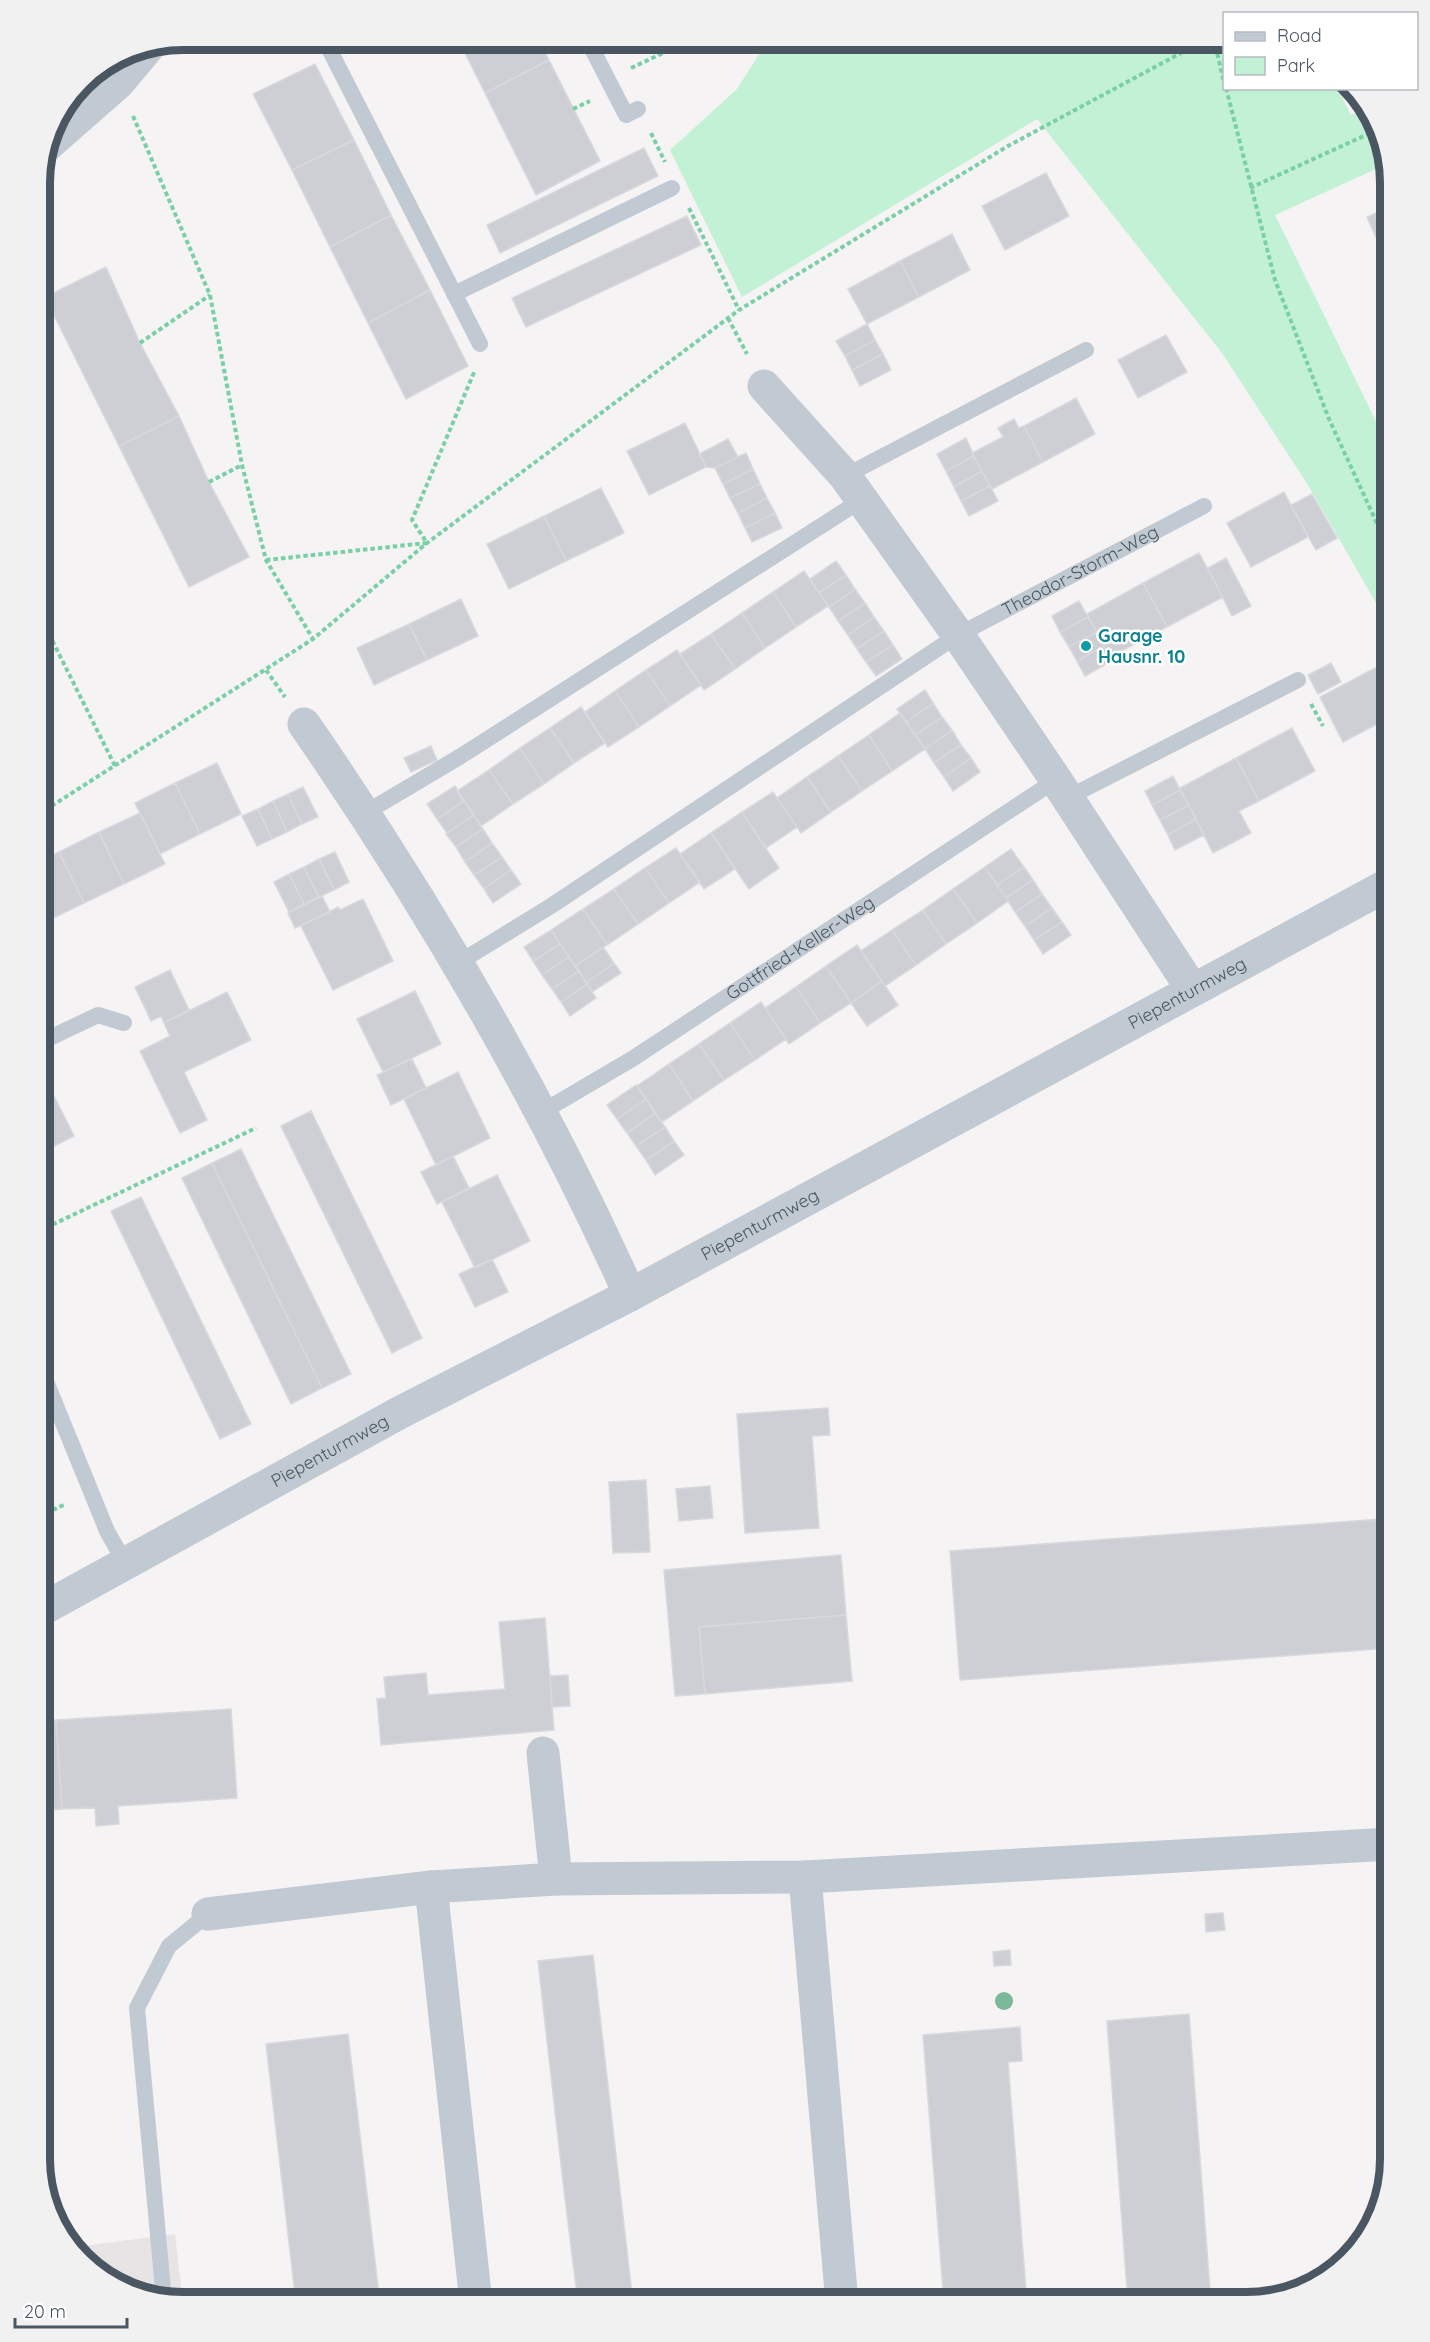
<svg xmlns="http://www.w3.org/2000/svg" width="1430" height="2342" font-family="Quicksand,sans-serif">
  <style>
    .education { fill: #e6e4e5 }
    .green { fill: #c3f1d5 }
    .building { fill: #cdcfd5; stroke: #d7d9de; stroke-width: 1.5 }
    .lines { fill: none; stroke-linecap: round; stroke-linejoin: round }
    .path { stroke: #7ad0a6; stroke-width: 4; stroke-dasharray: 4.5 3; stroke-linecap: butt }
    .service { stroke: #c1cad2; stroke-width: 16 }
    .minor { stroke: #c1cad2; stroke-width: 33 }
    .tree { fill: #7bb799 }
    .culture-dot { fill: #0f9aa8; stroke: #fff; stroke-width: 2 }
    .labels { text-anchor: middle; stroke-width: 5; stroke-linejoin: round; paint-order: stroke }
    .street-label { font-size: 18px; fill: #4a5661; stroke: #fff }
    .culture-label { font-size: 18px; font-weight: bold; fill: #0d838f; stroke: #fff; text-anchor: start }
    .rim { fill: none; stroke: #4a5661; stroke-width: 8 }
  </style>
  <rect width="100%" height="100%" fill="#f5f3f3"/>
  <path class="education" d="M175,2234L183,2303H174L103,2279L75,2247Z"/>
  <path class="green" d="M769,39H1224V88L1338,89L1351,115L1367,108L1376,119L1387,164L1275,215L1391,452V629L1308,485L1222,353L1037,119L742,297L670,150L737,89Z"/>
  <path class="building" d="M458,39H538L549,60L485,93Z
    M549,60L600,161L536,195L485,93Z
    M315,64L354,140L292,170L253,94Z
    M354,140L391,215L330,247L292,170Z
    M644,148L658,176L500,253L487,225Z
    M1046,173L1069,216L1005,250L982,206Z
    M1391,206V252L1386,241L1379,244L1367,217Z
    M391,215L430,290L368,323L330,247Z
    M687,216L701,245L526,327L512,298Z
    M952,234L970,270L919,297L900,261Z
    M900,261L919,297L867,324L848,289Z
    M106,267L140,343L179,416L119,446L45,297Z
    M430,290L468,366L406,399L368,323Z
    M867,324L875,340L845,356L836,341Z
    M1166,335L1187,372L1138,398L1118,360Z
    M875,340L883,354L852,370L845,356Z
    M883,354L891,370L860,386L852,370Z
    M1076,398L1095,434L1043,462L1024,426Z
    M179,416L209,482L249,557L189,587L119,446Z
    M1014,419L1019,428L1024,426L1043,462L992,489L972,453L1003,437L998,428Z
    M685,423L706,467L649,495L627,451Z
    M966,438L974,456L946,471L937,454Z
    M728,439L738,457L715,468L706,467L699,454Z
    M746,453L753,469L723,484L715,468Z
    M974,456L982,471L954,487L946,471Z
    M753,469L760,484L730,498L723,484Z
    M982,471L990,486L961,501L954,487Z
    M760,484L767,498L738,513L730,498Z
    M990,486L998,501L969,516L961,501Z
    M601,488L624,533L566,561L544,516Z
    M1284,492L1308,537L1251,567L1227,523Z
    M1312,494L1337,538L1316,550L1291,505Z
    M767,498L775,513L745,528L738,513Z
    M775,513L782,528L752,542L745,528Z
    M544,516L566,561L509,589L487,544Z
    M1199,553L1223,597L1167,627L1143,583Z
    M1226,558L1251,606L1232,616L1208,568Z
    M836,561L846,575L819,593L810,579Z
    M804,571L828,606L796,627L773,592Z
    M846,575L855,589L829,607L819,593Z
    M1143,583L1167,627L1110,657L1087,614Z
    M855,589L865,603L838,621L829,607Z
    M773,592L796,627L765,648L742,613Z
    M461,599L478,636L427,660L409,624Z
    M1079,601L1088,617L1060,632L1052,616Z
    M865,603L874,617L848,635L838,621Z
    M742,613L765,648L735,669L711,634Z
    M874,617L884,631L857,649L848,635Z
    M1088,617L1097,632L1069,647L1060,632Z
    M409,624L427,660L374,685L357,648Z
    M884,631L893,645L866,662L857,649Z
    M1097,632L1104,646L1077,661L1069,647Z
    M711,634L735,669L704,690L680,654Z
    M893,645L902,659L876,676L866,662Z
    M1104,646L1112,661L1085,676L1077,661Z
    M677,650L701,685L670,706L646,670Z
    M1331,663L1341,682L1318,694L1308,675Z
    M1377,667L1391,694V742L1379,723L1343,742L1320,697Z
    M646,670L670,706L639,727L615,691Z
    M925,690L933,703L906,722L897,709Z
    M615,691L639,727L608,747L585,712Z
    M933,703L942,717L915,735L906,722Z
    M581,707L605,743L574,763L550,728Z
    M900,713L925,749L892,771L869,735Z
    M942,717L952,730L925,749L915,735Z
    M550,728L574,763L544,784L520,748Z
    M1292,728L1315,771L1259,801L1236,758Z
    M952,730L961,745L934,763L925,749Z
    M869,735L892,771L862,791L838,756Z
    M961,745L971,758L944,777L934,763Z
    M431,746L437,760L411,772L404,758Z
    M520,748L544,784L513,804L489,770Z
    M838,756L862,791L831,812L807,777Z
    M971,758L980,772L953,791L944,777Z
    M1236,758L1259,801L1239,811L1251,833L1213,853L1180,788Z
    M217,763L241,814L200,834L175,783Z
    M489,770L513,804L481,826L457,791Z
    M1173,776L1180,790L1152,805L1145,791Z
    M807,777L831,812L801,833L777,798Z
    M175,783L200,834L160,854L135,803Z
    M455,786L464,801L437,819L427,804Z
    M303,787L318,817L302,824L288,794Z
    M1180,790L1189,805L1160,820L1152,805Z
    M773,792L797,827L766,848L742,812Z
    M288,794L302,824L287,832L273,801Z
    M273,801L287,832L272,839L258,809Z
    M464,801L474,815L447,833L437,819Z
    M1189,805L1196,819L1168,835L1160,820Z
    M258,809L272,839L257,846L242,816Z
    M742,812L779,868L749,889L711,833Z
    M140,813L165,864L124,884L99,832Z
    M474,815L483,829L456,847L446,834Z
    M1196,819L1204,835L1175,850L1168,835Z
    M483,829L492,843L465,862L456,847Z
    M99,832L124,884L84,903L59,852Z
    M711,833L735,869L704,889L680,854Z
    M492,843L502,857L474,875L465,862Z
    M676,848L700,882L669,903L645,868Z
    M1011,849L1024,867L997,885L985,867Z
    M59,852L84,903L43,923L39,915V862Z
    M335,852L349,882L334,890L319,859Z
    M502,857L511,870L484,889L474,875Z
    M319,859L334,890L319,897L304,867Z
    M304,867L319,897L304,904L289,874Z
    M985,867L1008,901L977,923L953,889Z
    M1024,867L1033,880L1006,898L997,885Z
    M645,868L669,903L638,924L614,889Z
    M511,870L521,884L493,903L484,889Z
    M289,874L304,904L289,912L274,882Z
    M1033,880L1042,894L1015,912L1006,898Z
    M614,889L638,924L607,945L583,909Z
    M953,889L977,923L946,944L923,910Z
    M1042,894L1052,908L1025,926L1015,912Z
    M322,896L330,912L295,928L288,913Z
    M363,899L393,961L333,990L301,926L338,907L340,910Z
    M1052,908L1062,922L1034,940L1025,926Z
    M583,909L607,945L575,966L551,930Z
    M923,910L946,944L916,965L892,930Z
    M1062,922L1071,935L1043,954L1034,940Z
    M551,930L560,944L533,961L524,947Z
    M892,930L916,965L885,986L861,951Z
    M560,944L569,957L542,975L533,961Z
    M857,945L882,981L851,1003L826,966Z
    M603,947L614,963L586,983L575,966Z
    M569,957L579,971L552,989L542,975Z
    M614,963L621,973L592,992L586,983Z
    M826,966L851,1003L820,1023L796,987Z
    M170,970L189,1010L164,1023L161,1016L151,1021L135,987Z
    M579,971L587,984L561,1002L552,989Z
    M882,981L898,1005L867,1026L851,1003Z
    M587,984L596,998L570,1016L561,1002Z
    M796,987L820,1023L789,1044L765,1008Z
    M415,991L441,1044L383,1072L357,1019Z
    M227,992L251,1040L184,1072L207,1120L180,1133L140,1051L170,1036L164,1023Z
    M761,1002L786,1039L755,1060L730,1023Z
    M730,1023L755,1060L724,1080L699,1044Z
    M699,1044L724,1080L693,1101L669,1064Z
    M412,1059L426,1088L391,1105L377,1075Z
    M669,1064L693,1101L662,1122L637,1086Z
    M458,1072L490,1138L436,1165L404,1099Z
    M44,1076L74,1136L39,1154V1079Z
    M636,1085L646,1099L617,1119L607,1105Z
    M646,1099L655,1113L627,1133L617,1119Z
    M311,1111L422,1338L392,1353L281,1126Z
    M655,1113L665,1127L636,1146L627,1133Z
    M665,1127L674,1141L646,1160L636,1146Z
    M674,1141L684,1155L655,1175L646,1160Z
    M241,1149L351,1374L322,1388L212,1163Z
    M453,1156L469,1188L437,1204L421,1172Z
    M212,1163L322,1388L291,1404L182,1178Z
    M497,1175L530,1241L475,1268L442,1202Z
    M141,1197L251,1424L220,1439L111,1211Z
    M492,1259L508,1292L475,1307L459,1274Z
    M828,1408L830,1435L812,1436L819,1528L745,1533L737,1414Z
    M646,1480L650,1552L613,1553L609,1482Z
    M710,1486L713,1518L679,1521L676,1489Z
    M1381,1519L1390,1648L960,1680L950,1551Z
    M841,1555L846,1615L699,1627L705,1694L675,1696L664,1570Z
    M846,1615L852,1681L705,1694L699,1627Z
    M545,1618L554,1730L381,1745L377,1699L386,1698L384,1677L426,1673L428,1695L505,1689L499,1622Z
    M568,1675L570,1706L552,1707L550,1676Z
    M231,1709L237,1798L118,1806L119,1824L96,1826L95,1808L62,1809L56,1720Z
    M56,1720L62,1809L39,1811V1721Z
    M1223,1913L1225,1930L1206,1932L1205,1914Z
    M1010,1950L1011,1965L994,1966L993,1952Z
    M593,1955L633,2303H578L564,2191L538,1961Z
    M1189,2014L1211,2303H1128L1107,2021Z
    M1020,2027L1022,2061L1008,2062L1027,2303H944L923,2035Z
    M348,2034L380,2303H296L266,2044Z"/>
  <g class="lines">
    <path class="path" d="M1214,39L1224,83
      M631,68L693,39
      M1226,88L1275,280L1329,419L1391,554
      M573,109L590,101
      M133,116L210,295L242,465L266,560L313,639
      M651,133L665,162
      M1250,188L1379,129
      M689,208L739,310
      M728,318L747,354
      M140,343L210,295
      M209,482L242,465
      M266,560L427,543L412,520L475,370
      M39,614L115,766
      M266,670L285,697
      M1311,704L1323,726
      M39,814L313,639L427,543L739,310L1008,146L1207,39
      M39,1231L256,1128
      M39,1516L66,1504"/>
    <g class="service">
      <path d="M324,39L480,344"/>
      <path d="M587,39L626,115L638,109"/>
      <path d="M454,294L672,188"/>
      <path d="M845,476L1086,350"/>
      <path d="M1067,798L1298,680"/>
      <path d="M365,813L461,756L860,501"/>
      <path id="s1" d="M458,963L551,906L958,635L1204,506"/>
      <path d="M39,1043L98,1015L124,1023"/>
      <path id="s2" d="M542,1112L632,1059L1056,780"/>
      <path d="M39,1364L107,1531L125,1563"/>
      <path d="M164,2300L137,2008L169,1946L208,1914"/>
    </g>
    <g class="minor">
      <path d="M45,147L119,82L150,45"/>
      <path d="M764,386L845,476L958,635L1056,780L1192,989"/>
      <path d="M304,724C429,905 540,1095 630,1295"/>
      <path id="s3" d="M39,1611L399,1413L630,1295L1391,883"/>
      <path d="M543,1753L556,1879"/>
      <path d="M805,1877L842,2303"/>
      <path d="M431,1887L476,2303"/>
      <path d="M208,1914L431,1887L556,1879L805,1877L1391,1844"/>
    </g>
  </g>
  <circle class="tree" cx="1004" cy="2001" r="9"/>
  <circle class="culture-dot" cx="1086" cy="646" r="6"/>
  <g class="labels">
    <g class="street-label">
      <text dy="6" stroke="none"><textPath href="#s1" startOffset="736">Theodor-Storm-Weg</textPath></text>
      <text dy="6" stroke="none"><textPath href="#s2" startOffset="306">Gottfried-Keller-Weg</textPath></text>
      <text dy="6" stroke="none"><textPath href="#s3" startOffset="1304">Piepenturmweg</textPath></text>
      <text dy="6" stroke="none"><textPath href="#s3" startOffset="818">Piepenturmweg</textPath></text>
      <text dy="6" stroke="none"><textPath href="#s3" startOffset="332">Piepenturmweg</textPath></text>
    </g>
    <g class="culture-label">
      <text x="1098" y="642">Garage<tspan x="1098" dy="21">Hausnr. 10</tspan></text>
    </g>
  </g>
  <path d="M0 0H1430V2342H0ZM183 50H1247A133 133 0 0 1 1380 183V2159A133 133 0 0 1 1247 2292H183A133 133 0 0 1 50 2159V183A133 133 0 0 1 183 50Z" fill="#f1f1f2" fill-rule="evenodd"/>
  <path class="rim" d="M183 50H1247A133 133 0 0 1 1380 183V2159A133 133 0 0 1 1247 2292H183A133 133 0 0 1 50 2159V183A133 133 0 0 1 183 50Z"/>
  <rect x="1223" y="12" width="195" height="78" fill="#ffffff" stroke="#b7bbc0" stroke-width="1.5"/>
  <rect x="1235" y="32" width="30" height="9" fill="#c1cad2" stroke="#b7bbc0" stroke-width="1.5"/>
  <text x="1277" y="42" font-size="18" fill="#4a5661">Road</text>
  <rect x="1235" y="57" width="30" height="18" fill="#c3f1d5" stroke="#b7bbc0" stroke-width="1.5"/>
  <text x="1277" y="72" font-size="18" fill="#4a5661">Park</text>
  <path d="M15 2318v9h112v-9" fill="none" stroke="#4a5661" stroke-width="3"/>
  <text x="24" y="2318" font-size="18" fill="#4a5661" stroke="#ffffff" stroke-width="4.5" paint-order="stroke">20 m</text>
</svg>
